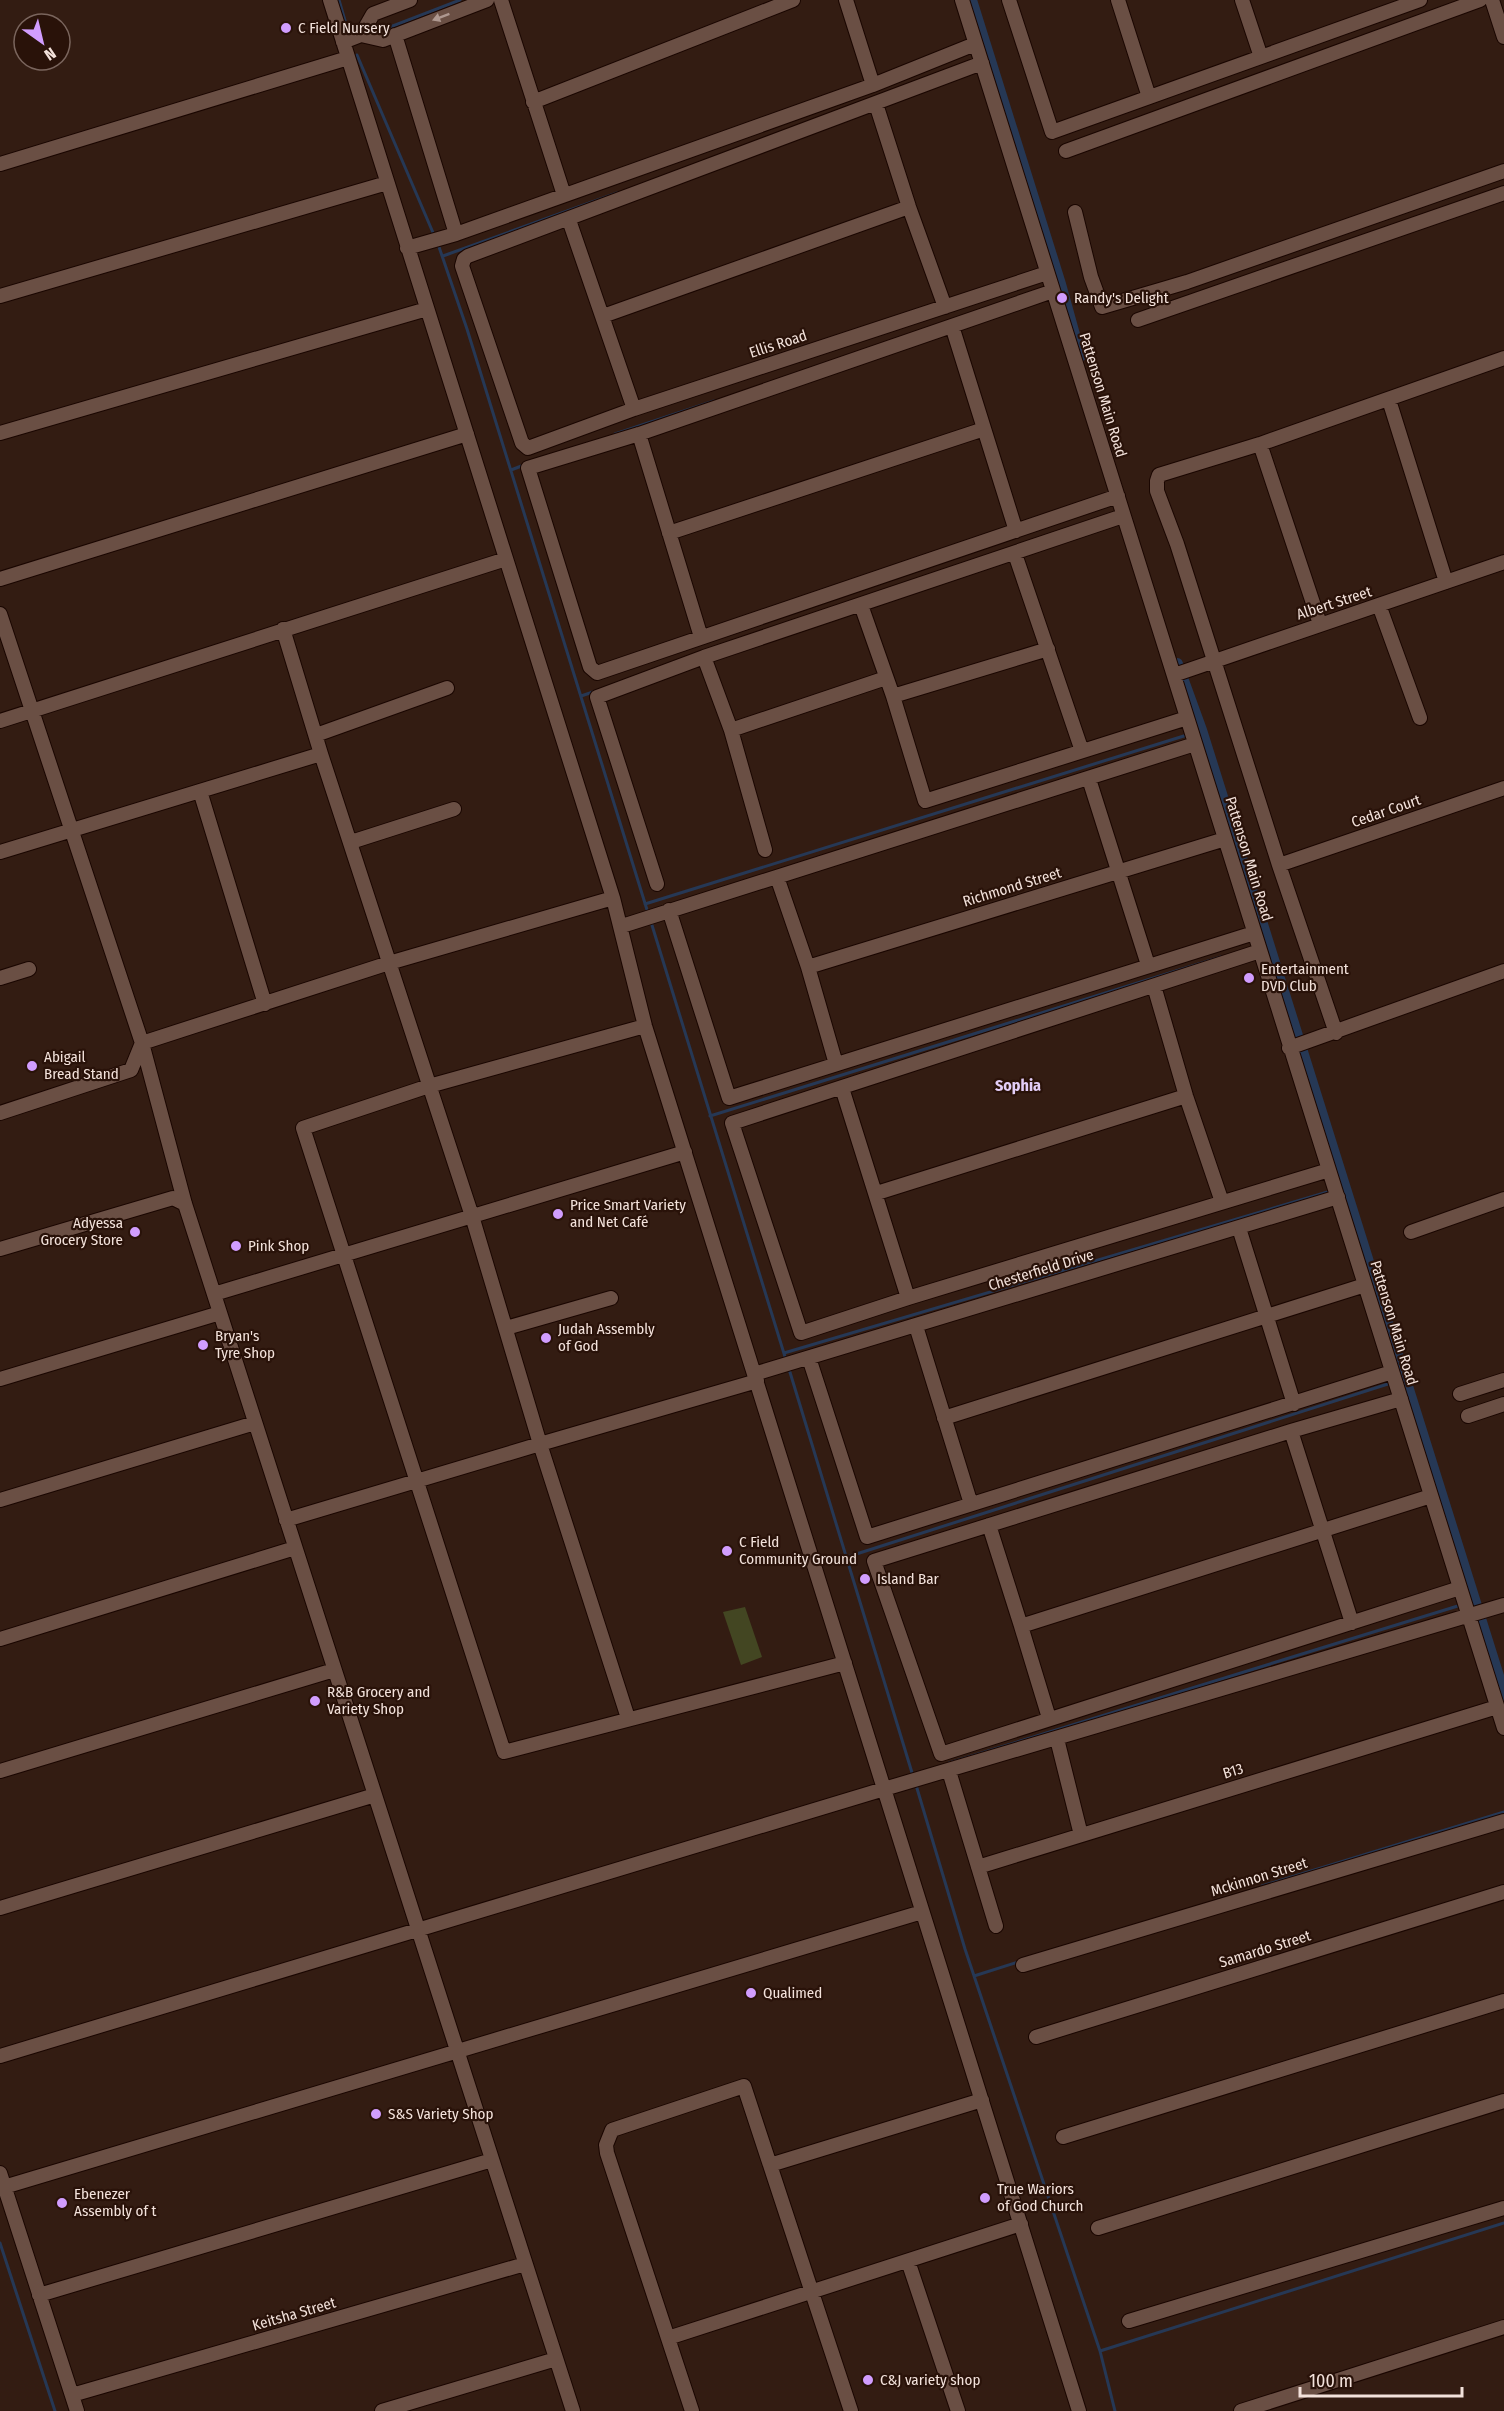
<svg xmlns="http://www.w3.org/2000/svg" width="1504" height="2411" font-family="'Fira Sans Condensed',sans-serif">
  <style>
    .green { fill: #434622 }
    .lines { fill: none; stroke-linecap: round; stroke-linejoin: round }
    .stream { stroke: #263855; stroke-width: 3 }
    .canal { stroke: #263855; stroke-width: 12 }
    .minor-casing { stroke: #1a0601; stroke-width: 16 }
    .minor { stroke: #6a4f44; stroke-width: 14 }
    .oneway { fill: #ae9890 }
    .poi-dot { fill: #d19dfe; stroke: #291209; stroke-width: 2 }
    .labels { text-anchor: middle; stroke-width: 4.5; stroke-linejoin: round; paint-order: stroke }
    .poi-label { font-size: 15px; fill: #f3e2db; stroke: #291209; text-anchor: start }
    .street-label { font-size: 15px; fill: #f3e2db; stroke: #291209 }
    .neighbourhood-label { font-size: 16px; font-weight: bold; fill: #e2cdf7; stroke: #291209 }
  </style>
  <rect width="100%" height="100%" fill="#331c12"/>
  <path class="green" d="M745,1607L762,1657L741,1665L723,1612Z"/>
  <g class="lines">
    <path class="stream" d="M339,0L346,24
      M385,29L460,0
      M357,55L434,235
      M438,244L467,329L648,913
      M443,256L617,193
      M615,434L714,401
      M511,470L524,465
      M581,696L596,691
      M645,904L1187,735
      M651,922L786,1360
      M710,1116L1221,957
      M784,1353L1331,1191
      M789,1369L913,1776
      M847,1557L1391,1383
      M949,1763L1461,1605
      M916,1785L965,1949L1100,2351L1115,2411
      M1262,1886L1504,1812
      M974,1976L1021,1961
      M0,2243L55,2411
      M1100,2351L1504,2223"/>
    <path class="canal" d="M971,0L1060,284L1080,356
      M1177,664L1201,730L1504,1695"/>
    <g class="minor-casing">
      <path id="minor" d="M330,0L613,898L645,1026L1079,2411
        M501,0L564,195
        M846,0L873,85
        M962,0L1504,1728
        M1009,0L1052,132L1420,0
        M1118,0L1149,97
        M1242,0L1261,57
        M1492,0L1504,37
        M361,35L373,14L410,0
        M395,35L456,234
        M343,42L361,35L383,40L487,0
        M982,63L468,256L464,259L462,266L522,443L528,448L634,409L1047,273
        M533,102L793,0
        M876,104L909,207L945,307
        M1066,151L1480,0
        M0,164L348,58
        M1075,212L1091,277L1102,307L1187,282L1504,171
        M569,220L634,409
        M407,248L456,234L873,85L975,44
        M1053,291L639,434L528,468L590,667L597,673L1118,496
        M0,296L387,183
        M603,316L909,207
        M1138,320L1504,193
        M952,326L1016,531
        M1389,400L1446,582
        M0,433L427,309
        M639,434L701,637
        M1260,444L1320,624
        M669,533L984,429
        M1015,554L1082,751
        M0,579L467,434
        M861,605L893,696L925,801L1187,718
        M1379,605L1420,718
        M0,614L142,1043L185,1204L573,2411
        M283,629L321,754L472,1216L540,1444L628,1718
        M704,657L731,730L765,850
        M1174,675L1504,562
        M893,696L1048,649
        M0,721L506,559
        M731,730L886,678
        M316,735L447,688
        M1089,779L1148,965
        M200,791L265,1004
        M351,842L454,809
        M0,852L321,754
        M1279,865L1504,788
        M777,877L808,967L836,1064
        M657,884L597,697L704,657L1123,516
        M669,910L729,1098L1254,933
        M622,926L1195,744
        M1260,951L732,1123L801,1333L908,1298L1329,1170
        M808,967L1225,839
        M0,978L29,969
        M1154,986L1186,1096L1222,1202
        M645,1026L429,1086L303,1128L504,1752L845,1663
        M1336,1033L1279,865L1177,544L1157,491V481L1159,475L1260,444L1504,358
        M1289,1048L1504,971
        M842,1088L908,1298
        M0,1113L131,1070L142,1043L389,963L613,898
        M877,1193L1186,1096
        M1239,1228L1294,1404
        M1411,1232L1504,1199
        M0,1249L173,1198L185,1204
        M214,1294L685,1152
        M916,1326L971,1504
        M506,1328L611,1298
        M809,1358L867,1537L1392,1372
        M754,1374L1338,1197
        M0,1379L220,1313
        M1460,1394L1504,1380
        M1401,1399L1291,1431L874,1561L941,1754L1460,1588
        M1468,1416L1504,1404
        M944,1418L1365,1285
        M1291,1431L1352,1623
        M0,1500L255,1423
        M286,1520L540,1444L757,1381
        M989,1525L1021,1626
        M0,1639L295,1548
        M1049,1718L1021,1626L1431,1496
        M1057,1739L1081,1835
        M0,1771L334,1670
        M949,1771L996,1926
        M978,1867L1497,1707
        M0,1908L375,1795
        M1023,1965L1504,1821
        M1036,2037L1504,1892
        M0,2056L884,1789L1504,1605
        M1063,2137L1504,2001
        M770,2165L982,2100
        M0,2173L77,2411
        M4,2187L922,1912
        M1098,2228L1504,2101
        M908,2261L958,2411
        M39,2295L492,2160
        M1129,2321L1504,2208
        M668,2338L1021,2224
        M72,2395L525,2264
        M382,2411L556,2359
        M692,2411L607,2153L606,2145L612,2130L744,2086L851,2411
        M1241,2411L1504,2327"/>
    </g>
    <use href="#minor" class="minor"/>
  </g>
  <defs><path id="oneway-solid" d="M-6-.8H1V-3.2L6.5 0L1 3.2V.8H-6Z" transform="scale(1.5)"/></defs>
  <use class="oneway" href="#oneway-solid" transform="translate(441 17) rotate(159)"/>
  <g class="poi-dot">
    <circle cx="286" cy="28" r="6"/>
    <circle cx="1062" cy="298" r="6"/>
    <circle cx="1249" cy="978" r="6"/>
    <circle cx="32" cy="1066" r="6"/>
    <circle cx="558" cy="1214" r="6"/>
    <circle cx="135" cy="1232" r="6"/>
    <circle cx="236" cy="1246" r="6"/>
    <circle cx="546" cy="1338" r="6"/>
    <circle cx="203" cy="1345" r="6"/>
    <circle cx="727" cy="1551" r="6"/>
    <circle cx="865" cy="1579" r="6"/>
    <circle cx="315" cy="1701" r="6"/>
    <circle cx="751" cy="1993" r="6"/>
    <circle cx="376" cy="2114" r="6"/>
    <circle cx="985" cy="2198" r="6"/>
    <circle cx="62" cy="2203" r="6"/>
    <circle cx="868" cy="2380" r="6"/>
  </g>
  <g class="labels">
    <g class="poi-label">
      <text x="298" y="33">C Field Nursery</text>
      <text x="1074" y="303">Randy's Delight</text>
      <text x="1261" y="974">Entertainment<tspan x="1261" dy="17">DVD Club</tspan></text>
      <text x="44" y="1062">Abigail<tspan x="44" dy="17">Bread Stand</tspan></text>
      <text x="570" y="1210">Price Smart Variety<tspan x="570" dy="17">and Net Café</tspan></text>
      <text x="123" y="1228" text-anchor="end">Adyessa<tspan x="123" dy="17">Grocery Store</tspan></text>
      <text x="248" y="1251">Pink Shop</text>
      <text x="558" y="1334">Judah Assembly<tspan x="558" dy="17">of God</tspan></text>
      <text x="215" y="1341">Bryan's<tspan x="215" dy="17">Tyre Shop</tspan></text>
      <text x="739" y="1547">C Field<tspan x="739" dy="17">Community Ground</tspan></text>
      <text x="877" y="1584">Island Bar</text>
      <text x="327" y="1697">R&amp;B Grocery and<tspan x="327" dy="17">Variety Shop</tspan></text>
      <text x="763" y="1998">Qualimed</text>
      <text x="388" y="2119">S&amp;S Variety Shop</text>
      <text x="997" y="2194">True Wariors<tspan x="997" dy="17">of God Church</tspan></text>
      <text x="74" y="2199">Ebenezer<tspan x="74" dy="17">Assembly of t</tspan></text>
      <text x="880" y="2385">C&amp;J variety shop</text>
    </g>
    <g class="street-label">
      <text transform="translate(778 344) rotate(-18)" y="5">Ellis Road</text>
      <text transform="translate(1103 395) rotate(73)" y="5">Pattenson Main Road</text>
      <text transform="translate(1334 603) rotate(-18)" y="5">Albert Street</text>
      <text transform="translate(1386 811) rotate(-19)" y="5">Cedar Court</text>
      <text transform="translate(1249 859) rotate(73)" y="5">Pattenson Main Road</text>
      <text transform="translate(1012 887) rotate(-17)" y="5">Richmond Street</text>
      <text transform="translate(1041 1270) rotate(-17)" y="5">Chesterfield Drive</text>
      <text transform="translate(1394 1323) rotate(73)" y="5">Pattenson Main Road</text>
      <text transform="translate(1233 1771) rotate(-17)" y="5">B13</text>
      <text transform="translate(1259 1877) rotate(-17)" y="5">Mckinnon Street</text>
      <text transform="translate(1265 1949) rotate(-17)" y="5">Samardo Street</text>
      <text transform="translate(294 2314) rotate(-16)" y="5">Keitsha Street</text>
    </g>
    <g class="neighbourhood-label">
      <text x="1018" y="1091">Sophia</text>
    </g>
  </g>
  <g transform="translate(42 42) rotate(146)"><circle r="28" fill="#291209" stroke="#7a655d" stroke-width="1.5"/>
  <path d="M0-4.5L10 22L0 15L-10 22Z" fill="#d19dfe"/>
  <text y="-9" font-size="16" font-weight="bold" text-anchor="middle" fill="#f3e2db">N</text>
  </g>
  <path d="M1300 2387v9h162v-9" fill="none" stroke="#f3e2db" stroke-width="3"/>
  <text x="1309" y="2387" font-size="18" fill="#f3e2db" stroke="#291209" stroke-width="4.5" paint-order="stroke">100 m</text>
</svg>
